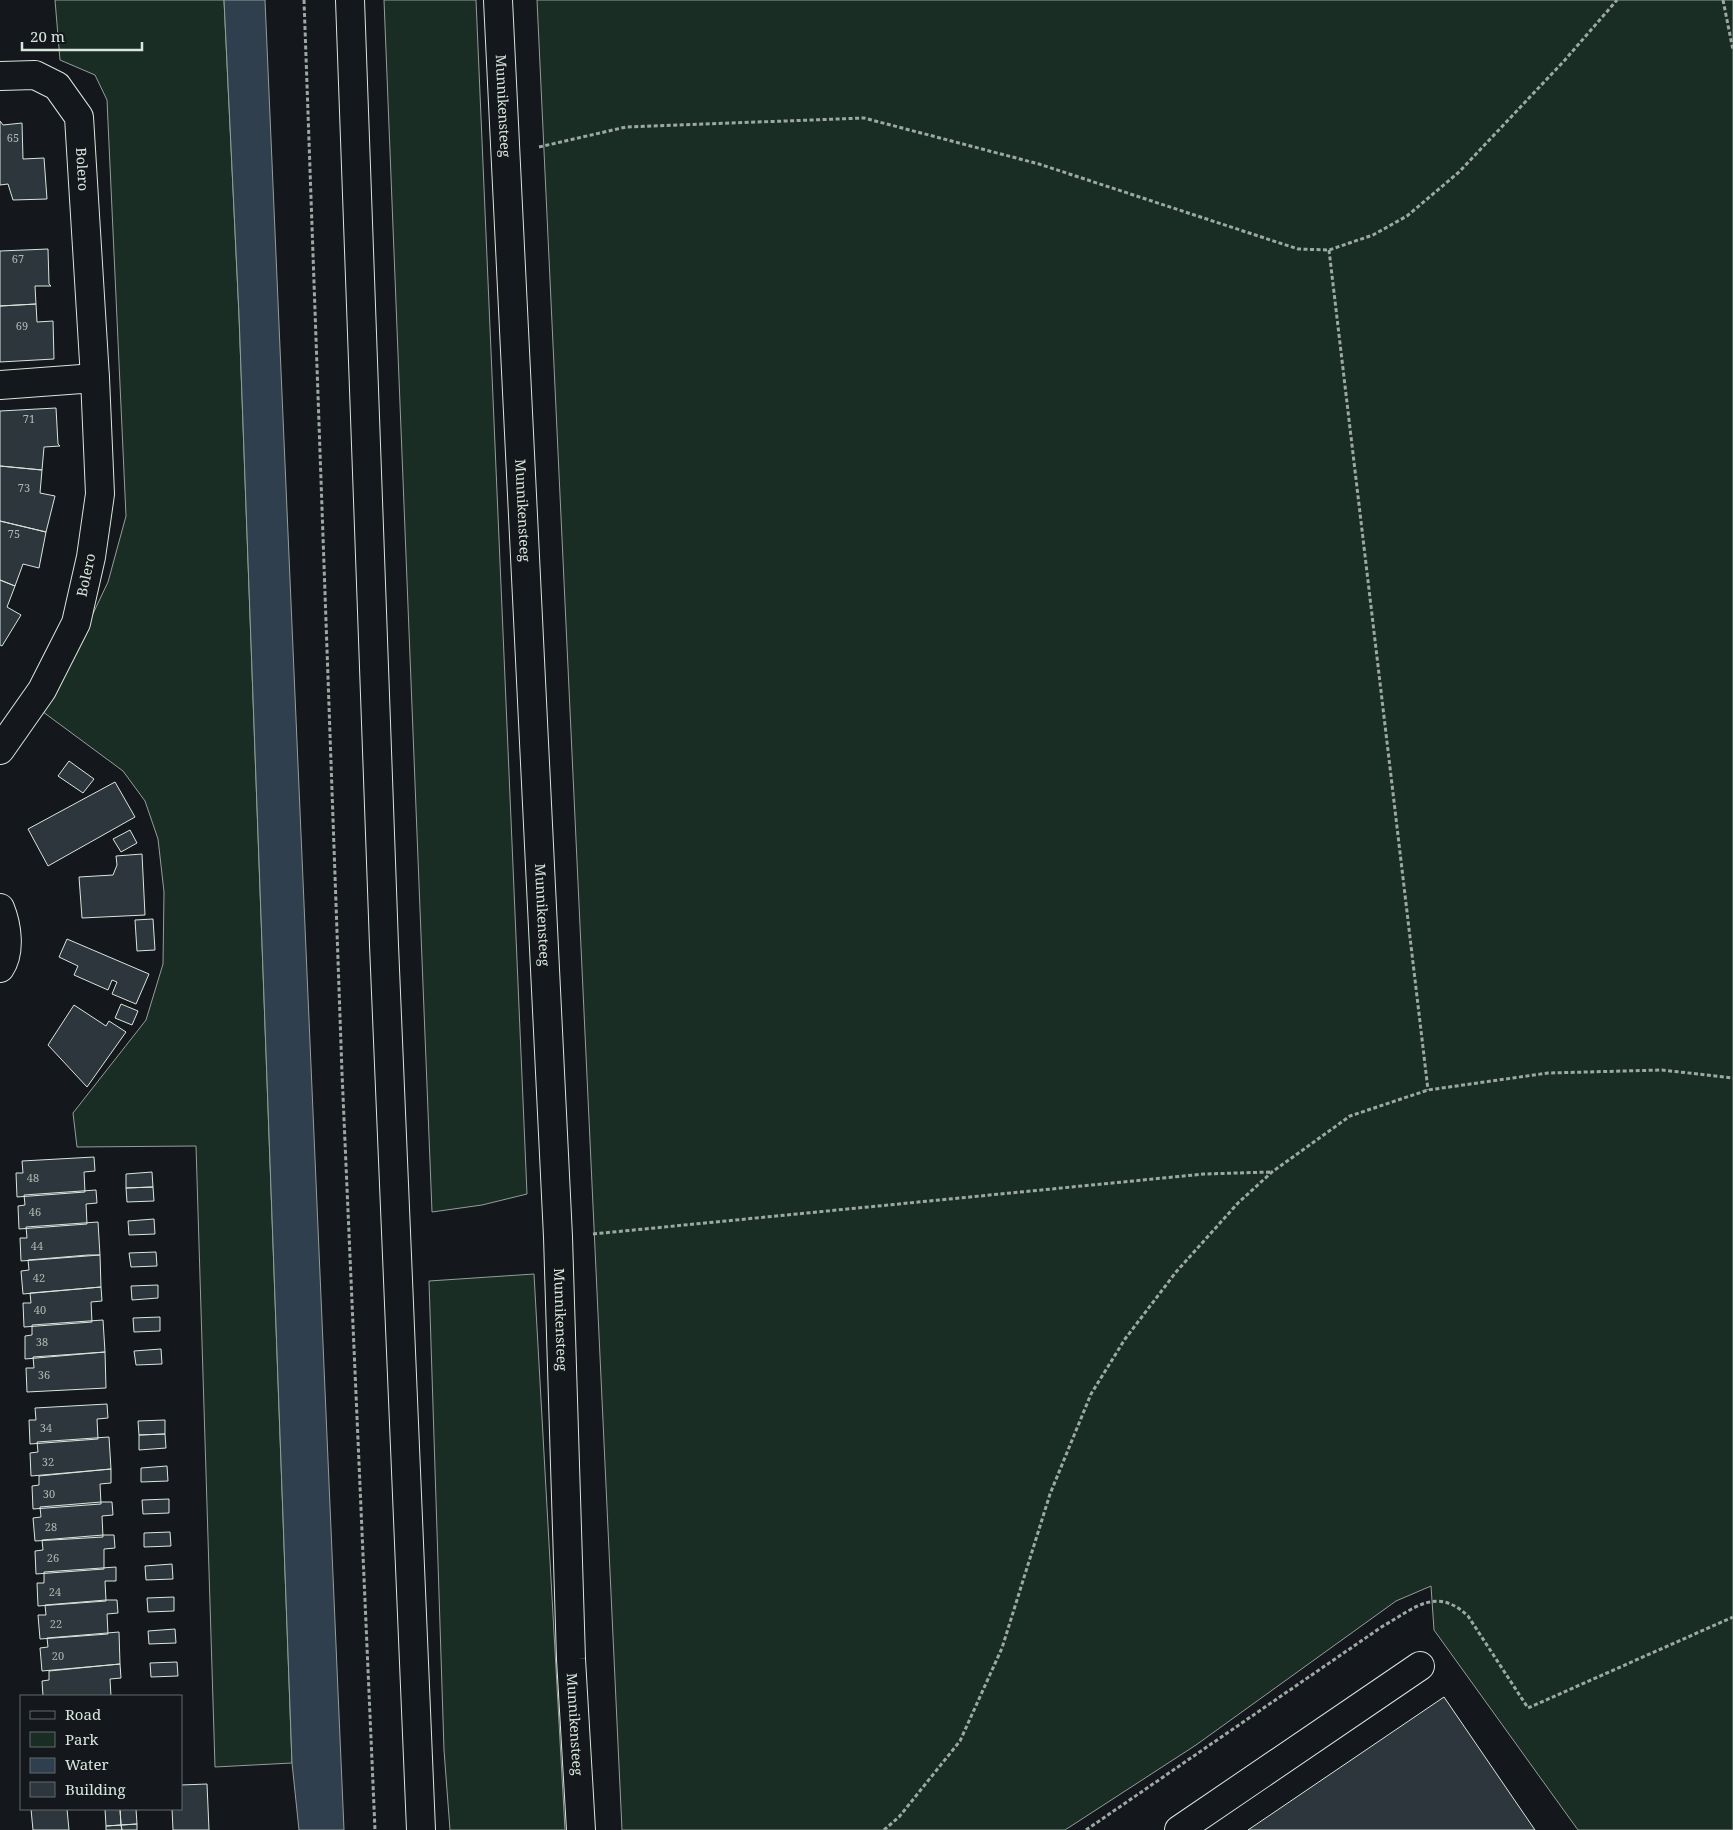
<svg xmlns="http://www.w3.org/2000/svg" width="1733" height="1830" font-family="'Noto Serif',serif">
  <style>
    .green { fill: #1a2d24; stroke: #939e99 }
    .water { fill: #2f3f4d; stroke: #939e99 }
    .building { fill: #2c363c; stroke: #d8e6dc }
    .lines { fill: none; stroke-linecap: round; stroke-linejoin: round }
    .minor-casing { stroke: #d8e6dc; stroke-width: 30 }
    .major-casing { stroke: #d8e6dc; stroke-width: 30 }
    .path { stroke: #9da8a2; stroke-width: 3; stroke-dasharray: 4 2.5; stroke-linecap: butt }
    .minor { stroke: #14181c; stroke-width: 28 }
    .major { stroke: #14181c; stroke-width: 28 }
    .labels { text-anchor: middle; stroke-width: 4; stroke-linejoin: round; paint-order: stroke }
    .number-label { font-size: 11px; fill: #adbab4 }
    .street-label { font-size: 14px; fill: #d8e6dc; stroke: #14181c }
  </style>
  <rect width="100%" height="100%" fill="#14181c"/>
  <path class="green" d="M55,0H224L239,315L292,1763L215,1767L196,1146L77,1147L73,1113L146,1020L163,964L164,892L158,839L145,801L123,771L35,706L79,643L108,582L126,516L107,100L95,75L60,60Z
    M384,0H476L527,1194L482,1205L432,1212Z
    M537,0H1733V1830H1578L1434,1630L1431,1586L1396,1601L1196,1745L1065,1830H622Z
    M534,1274L565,1830H450L444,1750L429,1281Z"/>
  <path class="water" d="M224,0H265L344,1830H299L292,1763L239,315Z"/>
  <path class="building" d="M0,121L3,125L22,123L23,159L44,158L47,199L13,200L8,184L0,185Z
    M48,249L49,284L51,286H35L36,304L0,306V251Z
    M36,304L37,322L53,321L54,359L0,362V306Z
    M56,408L58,444L60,446L44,447L42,470L0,466V411Z
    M0,466L42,470L40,493L55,496L46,532L0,521Z
    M0,521L46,532L39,568L23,564L15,586L0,580Z
    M0,580L15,586L7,607L21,615L2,646L0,645Z
    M69,761L94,779L83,793L58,776Z
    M115,782L135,817L48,866L28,829Z
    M130,830L137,843L121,852L113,839Z
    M142,854L145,915L82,918L79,877L113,875L117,865L116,856Z
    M153,919L155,950L137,951L135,920Z
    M67,939L149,974L136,1004L112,994L117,982L112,980L108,990L74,975L78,966L59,957Z
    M121,1004L138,1011L132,1025L115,1018Z
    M74,1005L106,1026L109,1021L126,1032L87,1087L48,1045Z
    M94,1157L95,1171L84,1172L85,1192L17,1197L16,1173H23L22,1161Z
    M152,1172L153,1187L126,1188V1174Z
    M153,1187L154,1201L127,1202L126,1188Z
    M96,1190L97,1203L86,1204L87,1224L19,1229L18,1206L25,1205L24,1195Z
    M154,1219L155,1234L129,1235L128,1221Z
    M98,1222L100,1255L21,1261L20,1238H27L26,1227Z
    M156,1252L157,1266L131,1267L129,1253Z
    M88,1255H100L101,1287L23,1294L21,1271L29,1270L28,1260Z
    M158,1285V1298L132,1300L131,1286Z
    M101,1287L102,1301L91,1302L92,1322L24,1327L23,1303H31L30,1293Z
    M160,1317V1331L134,1332L133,1318Z
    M103,1320L105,1352L25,1359V1336L32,1335V1325Z
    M161,1349L162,1364L136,1365L134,1351Z
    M105,1352L106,1388L27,1392L26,1368H34L33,1357Z
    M107,1404L108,1418L97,1419L98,1439L30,1444L29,1420H36L35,1408Z
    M165,1420V1434L139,1435L138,1421Z
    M165,1434L166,1448L139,1450V1435Z
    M109,1437L111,1469L31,1476L30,1453L38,1452L37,1442Z
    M167,1466L168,1481L141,1482V1468Z
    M111,1469V1483L100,1484L101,1504L33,1509L32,1486L39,1485V1476Z
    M169,1499V1513L143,1514L142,1500Z
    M101,1502H112L113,1515L102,1516L103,1537L35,1541L33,1518L41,1517L40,1507Z
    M170,1532L171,1546L144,1547V1533Z
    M103,1535H114L115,1548L104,1549V1569L36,1574L35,1551L43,1550L42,1540Z
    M172,1564L173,1579L146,1580L145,1566Z
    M116,1567V1581H105L106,1601L38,1606L37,1583H44V1572Z
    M174,1597V1611L148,1612L147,1598Z
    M106,1600H117L118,1613L107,1614L108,1634L40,1639L38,1615H46L45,1605Z
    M175,1629L176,1643L149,1644L148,1631Z
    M119,1632L120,1664L42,1671L40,1648L48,1647L47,1638Z
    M177,1662L178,1676L151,1677L150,1663Z
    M120,1664L121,1678L110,1679L111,1696H43L42,1681L49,1680V1671Z
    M1444,1697L1535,1830H1248Z
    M207,1784L209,1830H173L172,1809H181V1785Z
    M31,1809H67L69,1830H33Z
    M105,1809H120L121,1825L106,1826Z
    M120,1809H136L137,1824L121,1825Z
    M137,1824V1830H122L121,1825Z
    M121,1825L122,1830H106V1826Z"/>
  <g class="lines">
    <g class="minor-casing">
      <g id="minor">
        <path id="s1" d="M498,0L558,1237L571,1659L581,1830"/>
        <path id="s2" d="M0,76L35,75L57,86L79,117L95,378L100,494L91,557L76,623L42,690L0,750"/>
        <path d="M0,385L95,378"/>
        <path d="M0,908C7,925 11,952 0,968"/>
        <path d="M1179,1830L1420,1666"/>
      </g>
    </g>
    <g class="major-casing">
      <path id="major" d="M350,0L384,945L421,1830"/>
    </g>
    <path class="path" d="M304,0L342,1073L375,1830
      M1723,0L1733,50
      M539,147L626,127L864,118L1039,164L1298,249L1329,250L1373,235L1407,216L1459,172L1564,61L1617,0
      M1329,250L1428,1090
      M593,1234L1204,1174L1271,1172
      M884,1830L899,1817L960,1741L1002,1648L1050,1494L1091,1394L1125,1339L1176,1272L1238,1203L1272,1172L1350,1116L1428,1090L1548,1073L1662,1070L1733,1078
      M1086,1830L1383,1626C1415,1608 1436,1586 1468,1616L1528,1708L1733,1617"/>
    <use href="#minor" class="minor"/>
    <use href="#major" class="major"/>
  </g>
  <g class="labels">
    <g class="number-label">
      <text x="13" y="142">65</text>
      <text x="18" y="263">67</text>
      <text x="22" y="330">69</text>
      <text x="29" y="423">71</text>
      <text x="24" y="492">73</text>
      <text x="14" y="538">75</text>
      <text x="33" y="1182">48</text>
      <text x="35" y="1216">46</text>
      <text x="37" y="1250">44</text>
      <text x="39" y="1282">42</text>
      <text x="40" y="1314">40</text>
      <text x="42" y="1346">38</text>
      <text x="44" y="1379">36</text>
      <text x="46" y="1432">34</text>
      <text x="48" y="1466">32</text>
      <text x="49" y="1498">30</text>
      <text x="51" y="1531">28</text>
      <text x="53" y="1562">26</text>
      <text x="55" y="1596">24</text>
      <text x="56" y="1628">22</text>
      <text x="58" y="1660">20</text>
    </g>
    <g class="street-label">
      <text dy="5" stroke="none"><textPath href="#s1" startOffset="106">Munnikensteeg</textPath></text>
      <text dy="5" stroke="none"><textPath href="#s2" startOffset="150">Bolero</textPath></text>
      <text dy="5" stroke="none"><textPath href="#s1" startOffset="511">Munnikensteeg</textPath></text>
      <text transform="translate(86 575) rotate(-78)" y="5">Bolero</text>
      <text dy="5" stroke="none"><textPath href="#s1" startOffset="916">Munnikensteeg</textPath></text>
      <text dy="5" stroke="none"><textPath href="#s1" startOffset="1321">Munnikensteeg</textPath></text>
      <text dy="5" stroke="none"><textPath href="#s1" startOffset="1726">Munnikensteeg</textPath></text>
    </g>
  </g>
  <rect x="20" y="1695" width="162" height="115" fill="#14181c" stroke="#626a69"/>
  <rect x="30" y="1711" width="25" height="8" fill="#14181c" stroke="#626a69"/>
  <text x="65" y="1720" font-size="15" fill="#d8e6dc">Road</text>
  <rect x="30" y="1732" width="25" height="15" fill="#1a2d24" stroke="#626a69"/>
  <text x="65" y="1745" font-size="15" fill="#d8e6dc">Park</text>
  <rect x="30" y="1758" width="25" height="15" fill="#2f3f4d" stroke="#626a69"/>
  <text x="65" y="1770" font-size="15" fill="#d8e6dc">Water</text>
  <rect x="30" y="1782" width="25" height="15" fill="#2c363c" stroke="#626a69"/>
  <text x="65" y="1795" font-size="15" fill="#d8e6dc">Building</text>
  <path d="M22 42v8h120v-8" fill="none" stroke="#d8e6dc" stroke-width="2.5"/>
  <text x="30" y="42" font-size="15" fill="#d8e6dc" stroke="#14181c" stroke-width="4" paint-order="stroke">20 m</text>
</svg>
